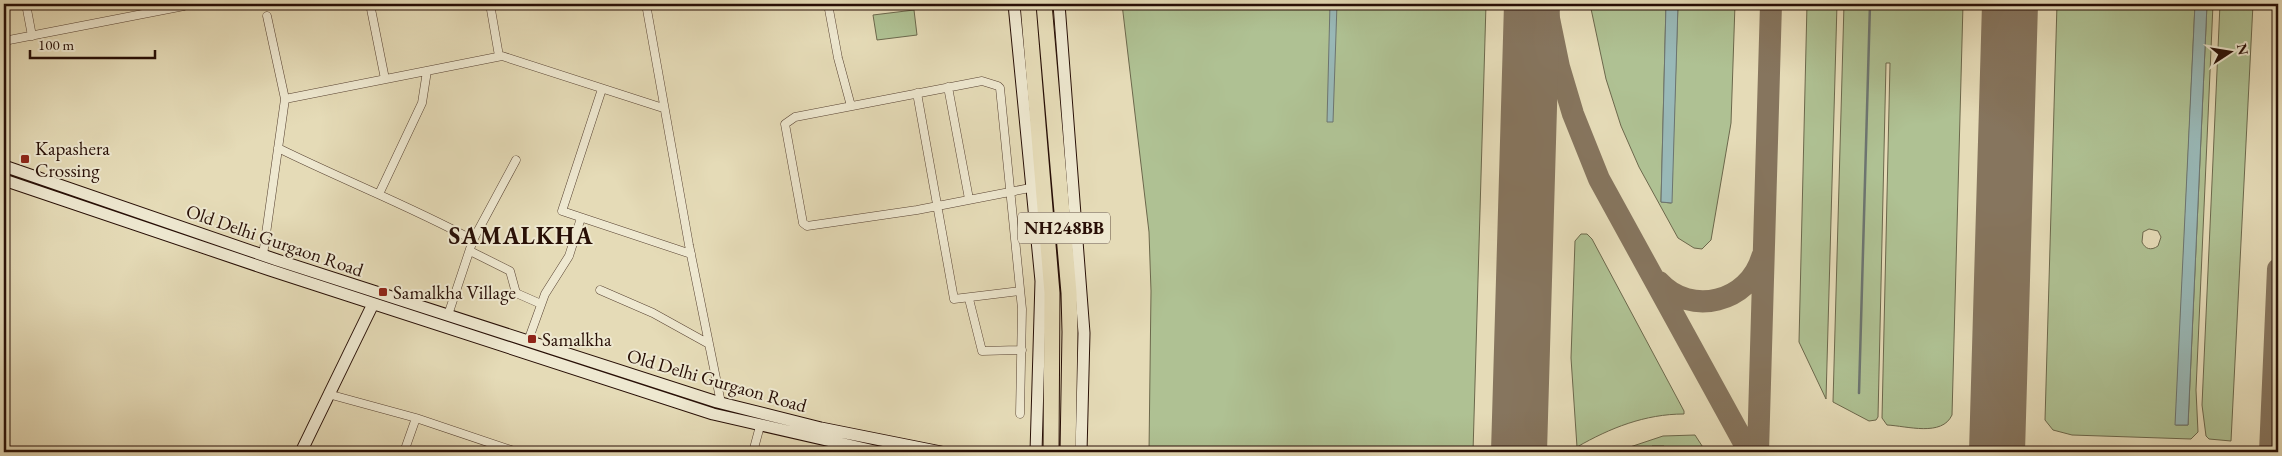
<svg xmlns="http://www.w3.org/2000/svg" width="2282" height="456" font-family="'EB Garamond',serif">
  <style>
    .green { fill: #afc193; stroke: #6c684c; fill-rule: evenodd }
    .water { fill: #99b9b8; stroke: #6c7571 }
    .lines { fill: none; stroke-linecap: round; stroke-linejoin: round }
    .stream { stroke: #6c7571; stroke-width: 2.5 }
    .taxiway { stroke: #86755e; stroke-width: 22 }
    .runway { stroke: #86755e; stroke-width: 56 }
    .highway-tunnel { stroke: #c9bc9c; stroke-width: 15; stroke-dasharray: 15 8; stroke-linecap: butt }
    .street-casing { stroke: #574232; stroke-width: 9 }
    .secondary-casing { stroke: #280f06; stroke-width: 13 }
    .highway-casing { stroke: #280f06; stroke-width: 17 }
    .street { stroke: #eee8d0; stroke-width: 8 }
    .secondary { stroke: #eee8d0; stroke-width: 11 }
    .highway { stroke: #e5dbb7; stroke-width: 15 }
    .poi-dot { fill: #8f2418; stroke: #eee8d0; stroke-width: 2 }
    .labels { text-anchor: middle; stroke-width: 4; stroke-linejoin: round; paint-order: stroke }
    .shield { fill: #eee8d0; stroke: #635043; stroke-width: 1 }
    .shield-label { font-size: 18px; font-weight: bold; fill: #280f06 }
    .poi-label { font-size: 19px; fill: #280f06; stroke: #eee8d0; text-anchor: start }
    .street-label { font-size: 19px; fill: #280f06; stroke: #eee8d0 }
    .district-label { font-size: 24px; font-weight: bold; letter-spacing: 1px; fill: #280f06; stroke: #eee8d0 }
  </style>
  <rect width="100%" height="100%" fill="#e5dbb7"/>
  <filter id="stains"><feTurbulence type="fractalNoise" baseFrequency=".004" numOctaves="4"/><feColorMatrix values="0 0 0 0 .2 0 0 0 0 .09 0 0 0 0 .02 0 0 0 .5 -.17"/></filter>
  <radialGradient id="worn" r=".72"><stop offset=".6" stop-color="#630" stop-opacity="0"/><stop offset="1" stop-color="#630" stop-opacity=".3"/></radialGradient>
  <path class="green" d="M1122,4H1486L1473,452H1149L1151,291L1149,232Z
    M1590,4H1666L1661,202L1671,203L1678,4H1735L1731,123L1711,240L1702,249L1694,248L1678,238L1639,167L1621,126L1606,79Z
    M1807,4H1837L1826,399L1799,342Z
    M1844,4H1963L1952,415C1942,437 1907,426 1887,425L1882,418L1890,63H1886L1878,417L1876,420L1869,421L1833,402Z
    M2057,4H2195L2176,425H2188L2207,4H2213L2196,390L2198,432L2191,439L2072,435L2053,430L2045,420ZM2149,229L2158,231L2161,237L2158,246C2151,251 2145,249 2142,242L2143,232Z
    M2220,4H2253L2231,441L2209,439L2206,436L2202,405Z
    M914,10L917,35L877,40L873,15Z
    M1581,234H1587L1592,239L1684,411V414C1645,414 1610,428 1577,447L1571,358L1575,241Z
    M1695,435L1706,452H1664V446H1652V452H1615L1663,436Z
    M1888,447L1939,449L1946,452H1866Z"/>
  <path class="water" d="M1330,4H1337L1333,122H1327Z
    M1666,4H1678L1672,203L1661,202Z
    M2195,4H2207L2188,425H2175Z"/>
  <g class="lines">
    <path class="stream" d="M1859,393L1870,4"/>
    <path class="taxiway" d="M1546,4L1559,67L1573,114L1599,179L1749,452
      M1659,282C1691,317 1749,302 1762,257
      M1524,289L1526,372L1536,452
      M2000,356L2008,452
      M1758,452L1771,4
      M2270,452L2278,269"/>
    <path class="runway" d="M1519,452L1532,4
      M1997,452L2010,4"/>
    <path class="highway-tunnel" d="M1076,441V394"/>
    <g class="street-casing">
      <path id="street" d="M26,4L32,36
        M370,4L385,79
        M490,4L499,56
        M646,4L689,245L721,403
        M828,4L838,58L851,106
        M4,41L184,6
        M948,87L969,199
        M602,89L562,211L691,254
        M917,93L954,299L1020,291
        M285,99L502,56L663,108
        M278,148C343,180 410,206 473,240
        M379,194L422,103L427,71
        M470,251L510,271L516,293L541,304
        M263,255L285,99L267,16
        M600,290L653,313L709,344
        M969,299L982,351L1022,350
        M448,315L473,240L516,160
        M528,341L545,294L569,256L581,218
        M328,394L416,418L517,452
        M1020,414L1022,309L1000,88L998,86L982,81L795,117L785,124L803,223L807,226L917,210L1035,187
        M404,452L416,418
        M753,452L760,426"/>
    </g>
    <g class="secondary-casing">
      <path id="secondary" d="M1014,4L1041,281L1036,452
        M1059,4L1084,333L1081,452
        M4,166L277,260L717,402L821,428L941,452
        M4,180L270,270L713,414L879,452
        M301,452L373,304"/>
    </g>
    <g class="highway-casing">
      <path id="highway" d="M1028,4L1052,293L1051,452
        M1044,4L1069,293L1070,332L1068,452"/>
    </g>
    <use href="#street" class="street"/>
    <use href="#secondary" class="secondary"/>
    <use href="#highway" class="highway"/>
  </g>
  <g class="poi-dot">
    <rect x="20" y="154" width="10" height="10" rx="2.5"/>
    <rect x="378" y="287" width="10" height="10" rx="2.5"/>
    <rect x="527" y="334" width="10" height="10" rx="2.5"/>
  </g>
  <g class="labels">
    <rect class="shield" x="1018" y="212.5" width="92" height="31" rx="4"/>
    <g class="shield-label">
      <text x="1064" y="234">NH248BB</text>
    </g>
    <g class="poi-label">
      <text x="35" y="155">Kapashera<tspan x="35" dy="22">Crossing</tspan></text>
      <text x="393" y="299">Samalkha Village</text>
      <text x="542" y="346">Samalkha</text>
    </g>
    <g class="street-label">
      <text transform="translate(275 240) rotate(19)" y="7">Old Delhi Gurgaon Road</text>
      <text transform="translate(717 380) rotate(16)" y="7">Old Delhi Gurgaon Road</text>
    </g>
    <g class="district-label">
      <text x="521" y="244">SAMALKHA</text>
    </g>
  </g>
  <rect width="2282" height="456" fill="none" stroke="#e5dbb7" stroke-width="20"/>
  <rect x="5" y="5" width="2272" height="446" fill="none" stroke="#280f06" stroke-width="2.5"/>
  <rect x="10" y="10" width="2262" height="436" fill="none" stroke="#280f06"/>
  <g transform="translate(2230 52) rotate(78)" stroke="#eee8d0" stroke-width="4" paint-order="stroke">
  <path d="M0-4L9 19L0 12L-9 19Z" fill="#280f06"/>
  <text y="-8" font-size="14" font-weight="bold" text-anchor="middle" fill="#280f06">N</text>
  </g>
  <path d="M30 50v8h125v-8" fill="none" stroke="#280f06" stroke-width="2.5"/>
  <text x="38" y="50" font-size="15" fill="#280f06" stroke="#eee8d0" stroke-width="4" paint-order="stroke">100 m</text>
  <rect width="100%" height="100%" filter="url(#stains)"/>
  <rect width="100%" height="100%" fill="url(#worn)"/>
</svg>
